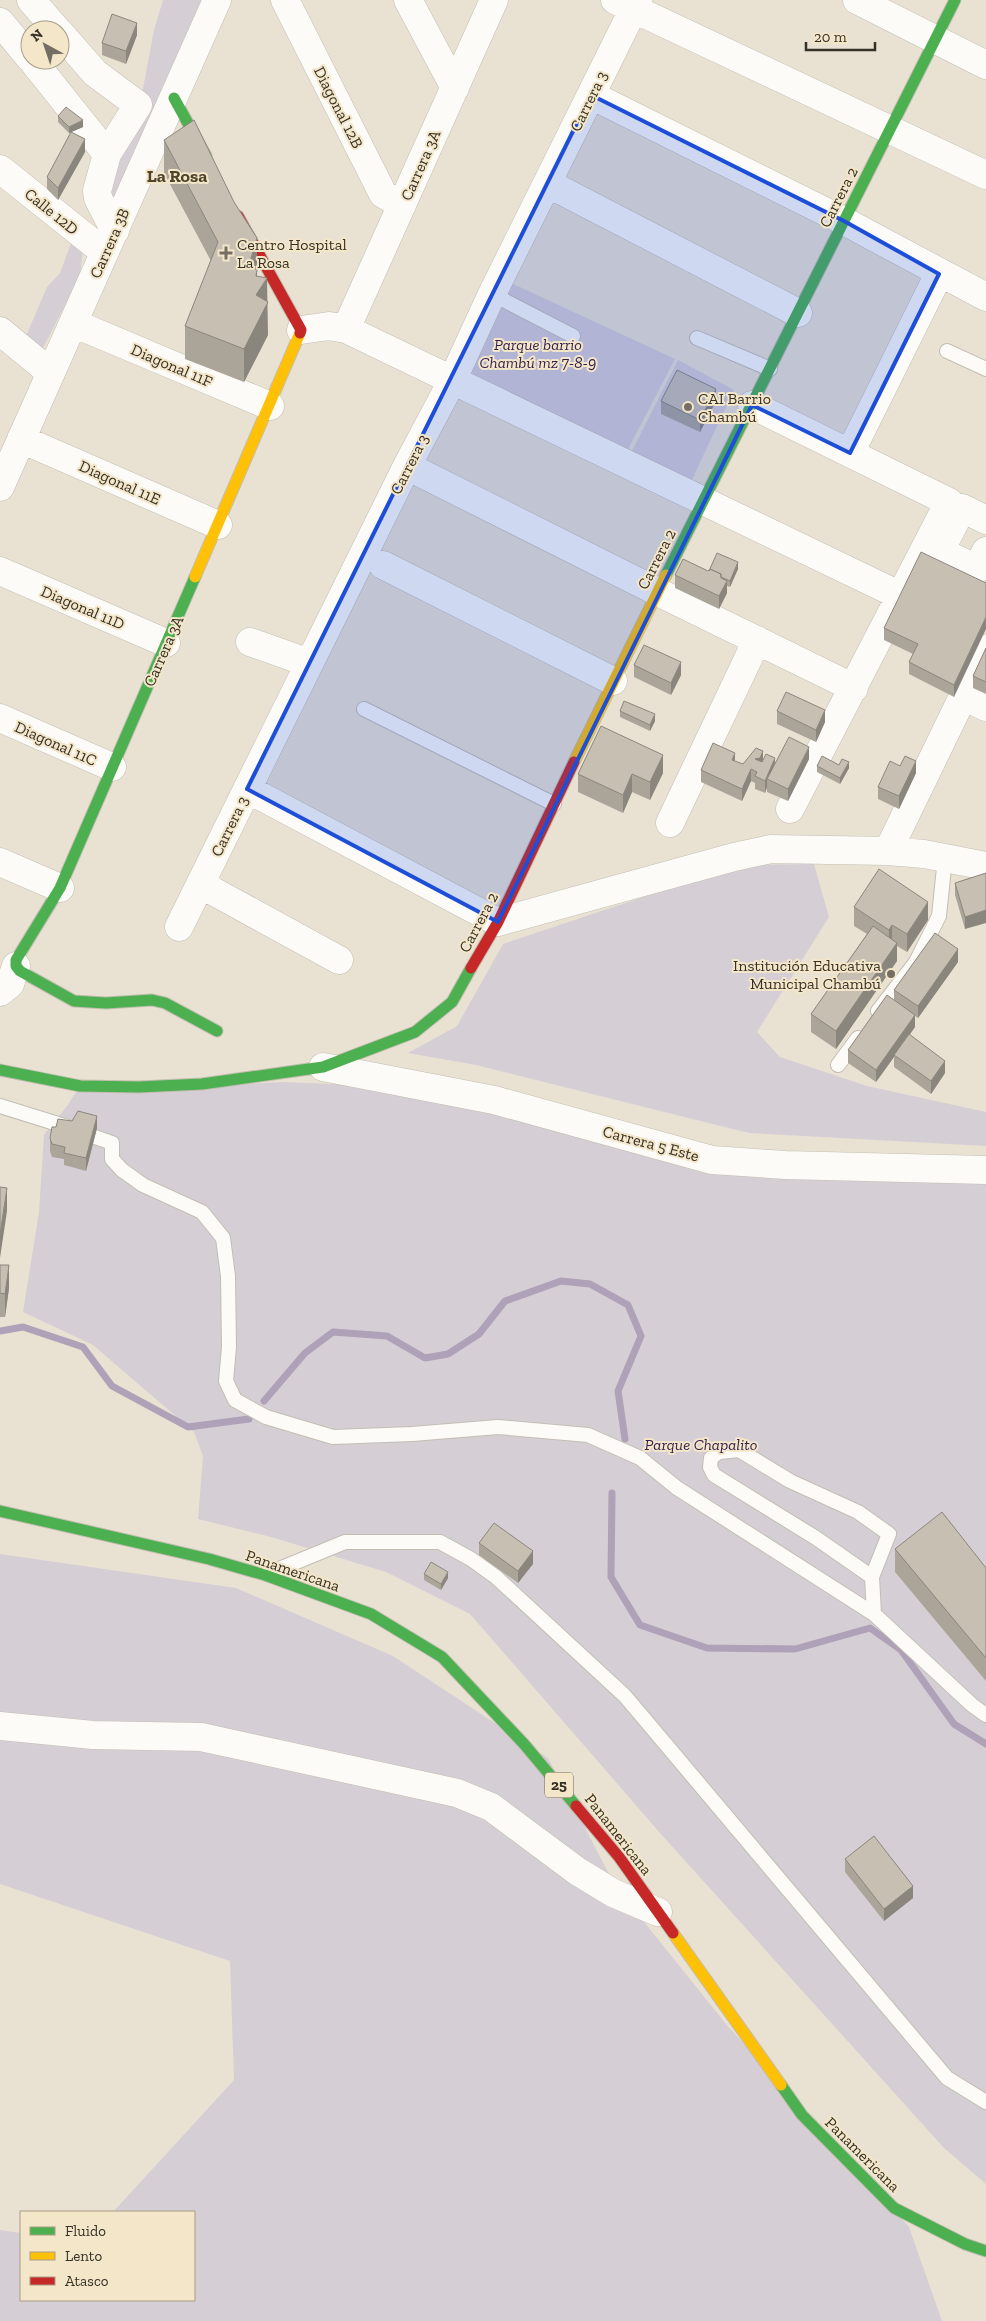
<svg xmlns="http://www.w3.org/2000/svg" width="986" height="2321" font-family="'Zilla Slab',serif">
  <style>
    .green { fill: #d6ced5 }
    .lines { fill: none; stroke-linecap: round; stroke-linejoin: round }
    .stream { stroke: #aea1b8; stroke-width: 7 }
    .lane-casing { stroke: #c3beb2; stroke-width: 16 }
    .street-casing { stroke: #c3beb2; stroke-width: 29 }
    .fast-casing { stroke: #c3beb2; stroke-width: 13 }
    .slow-casing { stroke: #c3beb2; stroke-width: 13 }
    .jam-casing { stroke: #c3beb2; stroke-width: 13 }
    .lane { stroke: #fcfbf8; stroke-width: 14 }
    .street { stroke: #fcfbf8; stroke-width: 28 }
    .fast { stroke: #4caf50; stroke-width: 11 }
    .slow { stroke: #ffc107; stroke-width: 11 }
    .jam { stroke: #c62828; stroke-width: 11 }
    .wall { fill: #aba599 }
    .shaded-wall { fill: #8b867d }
    .building { fill: #c7c0b2; stroke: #8b867d }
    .marked { fill: #1d4ed8; fill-opacity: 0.2; stroke: #1d4ed8; stroke-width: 4; stroke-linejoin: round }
    .poi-dot { fill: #756f63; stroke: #f3e6c9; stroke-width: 2 }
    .labels { text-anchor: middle; stroke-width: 4; stroke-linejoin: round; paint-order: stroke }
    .shield { fill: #f3e6c9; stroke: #6f6757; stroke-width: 1 }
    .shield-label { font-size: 15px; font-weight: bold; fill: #363126 }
    .street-label { font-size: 16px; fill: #363126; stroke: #f3e6c9 }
    .poi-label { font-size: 16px; fill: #363126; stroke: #f3e6c9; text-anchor: start }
    .park-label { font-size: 16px; font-style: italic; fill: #331d4e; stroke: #f3e6c9 }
    .neighbourhood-label { font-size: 18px; font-weight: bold; fill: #4e432b; stroke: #f3e6c9 }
  </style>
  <rect width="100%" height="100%" fill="#e9e2d3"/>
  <path class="green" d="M163,0H202L111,209L102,192L138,115L154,30Z
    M71,243L83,247L80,276L43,348L26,336L47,287L60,273Z
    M509,282L675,359L626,453L465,378Z
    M678,360L734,390L689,486L630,455Z
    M814,864L829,917L757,1032L780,1057L867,1086L986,1112V1146L749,1133L476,1065L408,1053L457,1026L503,944L739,865Z
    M284,1082L380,1086L655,1142L986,1178V2184L944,2148L660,1833L470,1614L386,1572L271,1537L198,1519L203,1456L194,1432L93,1345L23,1312L39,1212L44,1135L67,1106L76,1092Z
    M0,1554L236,1588L393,1656L548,1758L616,1887L726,2024L909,2227L942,2321H0V2230L21,2233V2300H194V2212H113L234,2080L230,1961L0,1884Z"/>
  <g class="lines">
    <path class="stream" d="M0,1331L23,1327L83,1347L112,1386L188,1427L249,1419
      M264,1401L305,1353L333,1332L387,1336L425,1358L448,1354L479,1334L505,1301L561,1281L590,1284L628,1305L641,1336L618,1391L625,1439
      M612,1493L611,1577L640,1625L707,1648L795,1649L870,1628L901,1650L954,1724L986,1744"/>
    <g class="lane-casing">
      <path id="lane" d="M492,294L573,336
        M697,338L770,369
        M947,351L986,369
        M364,709L554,804
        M878,1011L916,962L939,916L945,858
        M838,1065L858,1038
        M0,1106L74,1129
        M95,1137L112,1143V1159L122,1170L143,1185L202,1212L223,1238L228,1276L229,1347L226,1381L235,1400L266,1417L333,1437L412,1434L498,1427L588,1435L640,1458L677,1488L874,1614L972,1705L986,1715
        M267,1574L345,1542H440L471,1559L496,1577L625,1696L947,2078L986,2102
        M872,1577L816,1538L714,1475L710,1467L711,1458L719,1452L739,1450L790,1481L858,1512L889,1534L872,1577L874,1614"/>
    </g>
    <g class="street-casing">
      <path id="street" d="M31,0L57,30
        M285,0L383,194L402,205
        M408,0L455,88
        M615,0L986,175
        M857,0L986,65
        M0,22L30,58
        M60,33L95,73L138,105L107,154L97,191L98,198L115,231
        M32,60L107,154
        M591,95L844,221L986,297
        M0,169L104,252
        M547,183L798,313
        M73,323L270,406
        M346,329L494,0
        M301,330L329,326L346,329L901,596
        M0,331L51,373
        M752,405L949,502L790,809
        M21,439L218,525
        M850,453L939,274
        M407,466L658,592L854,688
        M0,487L217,0
        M986,520L962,508L940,551L977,569L986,551
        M383,565L613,681
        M0,571L166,643
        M250,642L301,660
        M963,696L986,707
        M0,718L112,767
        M247,789L498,922L734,857L771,849L888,851L924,854L986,866
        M670,823L757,640
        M888,851L986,649
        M0,862L60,888
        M200,884L339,960
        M179,927L407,466L452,381L492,294L638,0
        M0,992L10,984L16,966
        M323,1067L494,1100L712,1160L785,1165L986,1170
        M0,1726L93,1735L201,1737L457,1793L491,1807L577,1871L613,1893L658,1912"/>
    </g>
    <g class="fast-casing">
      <path id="fast" d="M174,98L206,156
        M666,575L955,0
        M195,577L60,888L16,960V966L20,971L74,1001L106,1003L152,1000L165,1003L217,1031
        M0,1070L80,1086L139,1087L202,1084L323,1067L415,1032L452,1002L471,968
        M0,1511L209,1559L265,1575L371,1614L442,1657L524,1744L576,1806
        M781,2085L802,2115L894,2208L965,2244L986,2251"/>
    </g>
    <g class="slow-casing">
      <path id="slow" d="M195,577L300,333
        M574,762L666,575
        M673,1933L781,2085"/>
    </g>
    <g class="jam-casing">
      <path id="jam" d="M238,216L301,330L300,333
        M471,968L498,922L574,762
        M576,1806L619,1857L673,1933"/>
    </g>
    <use href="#lane" class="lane"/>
    <use href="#street" class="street"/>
    <use href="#fast" class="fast"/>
    <use href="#slow" class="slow"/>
    <use href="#jam" class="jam"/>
  </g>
  <path class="wall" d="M137,35L126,64L102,55V43Z
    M58,116L83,127L69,133L58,122Z
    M164,140L257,270V277L268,335L244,382L185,359V326L211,261L164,173Z
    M85,152L58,200L47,189V177Z
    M661,401H716L700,432L661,414Z
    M738,569L730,587L727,586V593L719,609L675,588V575Z
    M986,583L954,697L909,674V662L913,654L884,640V628Z
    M986,648V694L973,688V676Z
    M634,665L681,675L671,695L634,677Z
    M620,711L655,721L650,731L620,717Z
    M777,711L825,722L816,742L777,724Z
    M809,759L788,801L767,792V787L765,793L755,789V783L751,781L742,801L701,782V770L763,762L775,764Z
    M839,765L849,768L840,784L817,772V766Z
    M663,773L650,800L632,792L623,813L578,792V774Z
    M916,773L899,809L878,799V787Z
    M986,873L965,929L955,895V883Z
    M854,907L928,920L907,952L897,946V961L836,1049L811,1032V1014L867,934L854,926Z
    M958,962L918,1018L915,1016V1027L909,1035L945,1073L931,1094L894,1067V1057L876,1082L848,1063V1050L894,1000V990Z
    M97,1128L86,1171L64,1165V1159L52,1157L50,1151V1138Z
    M0,1265L9,1288L5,1317H0Z
    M479,1543L533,1564L518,1583L479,1555Z
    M895,1549L986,1568V1681L895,1572Z
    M424,1574L448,1578L441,1590L424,1580Z
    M845,1859L913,1898L884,1921L845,1872Z"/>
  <path class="shaded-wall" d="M137,23V35L126,64V51Z
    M83,120V127L69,133V127Z
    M85,139V152L58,200V188Z
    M257,238V271L249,265Z
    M257,270V293L267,278L268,335L244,382V349Z
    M716,389V401L700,432V420Z
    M738,562V569L730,587V581Z
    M727,581V593L719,609V596Z
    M986,617V629L954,697V685Z
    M681,662V675L671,695V683Z
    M825,710V722L816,742V730Z
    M655,714V721L650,731V725Z
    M809,747V759L788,801V789Z
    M763,751V763L760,771L755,772V759Z
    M735,753V765L732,760Z
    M663,755V773L650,800V782Z
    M775,758V771L767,779V787L765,793V781Z
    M916,761V773L899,809V796Z
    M849,762V768L840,784V778Z
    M751,769V781L742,801V789Z
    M632,774V792L623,813V795Z
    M928,902V920L907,952V934Z
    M986,910V923L965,929V917Z
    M892,925V943L889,948V930Z
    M897,943V961L836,1049V1031Z
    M958,949V962L918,1018V1006Z
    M915,1015V1027L895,1056L894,1055V1057L876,1082V1070Z
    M945,1061V1073L931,1094V1081Z
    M97,1116V1128L86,1171V1158Z
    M7,1188V1211L0,1258V1234Z
    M9,1265V1288L5,1317V1294Z
    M533,1551V1564L518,1583V1571Z
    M448,1572V1578L441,1590V1584Z
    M913,1886V1898L884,1921V1909Z"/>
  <path class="building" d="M112,14L137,23L126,51L102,43Z
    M66,107L83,120L69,127L58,116Z
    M194,120L234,202L257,238L249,265L257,270L256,276L267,278L256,295L268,302L244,349L185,326L218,242L164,140Z
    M71,132L85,139L58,188L47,177Z
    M677,370L716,389L700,420L661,401Z
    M921,552L986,583V617L954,685L909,662L918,644L884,628Z
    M717,553L738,562L730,581L721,577V574L710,569L709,571Z
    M683,559L708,571L710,569L721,574V578L727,581L719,596L675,575Z
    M644,645L681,662L671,683L634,665Z
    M986,648V682L973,676Z
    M786,692L825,710L816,730L777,711Z
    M624,701L655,714L650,725L620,711Z
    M601,726L663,755L650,782L632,774L623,795L578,774Z
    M789,737L809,747L788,789L767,779Z
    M713,743L735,753L732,760L743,764L756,748L763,751L760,758L755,759L762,762L766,754L775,758L765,781L755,776L757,772L751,769L742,789L701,770Z
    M822,756L839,765L842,759L849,762L840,778L817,766Z
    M905,756L916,761L899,796L878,787L890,761L900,766Z
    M879,869L928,902L907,934L892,925L889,930L854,907Z
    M986,873V910L965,917L955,883Z
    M873,926L897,943L836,1031L811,1014Z
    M935,933L958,949L918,1006L894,990Z
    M887,995L915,1015L876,1070L848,1050Z
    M909,1034L945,1061L931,1081L894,1055Z
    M78,1111L97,1116L86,1158L64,1153L65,1147L52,1144L50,1138L52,1127H56L58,1119L72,1121Z
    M0,1187L7,1188L0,1234Z
    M0,1265H9L5,1294L0,1293Z
    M942,1512L986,1568V1658L895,1549Z
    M494,1523L533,1551L518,1571L479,1543Z
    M431,1562L448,1572L441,1584L424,1574Z
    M874,1836L913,1886L884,1909L845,1859Z"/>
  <path class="marked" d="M591,95L844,221L939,274L850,453L752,405L498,922L247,789Z"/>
  <g class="poi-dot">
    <path d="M223.5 245.5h5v5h5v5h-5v5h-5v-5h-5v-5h5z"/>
    <circle cx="688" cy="407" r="5"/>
    <circle cx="891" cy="974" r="5"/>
  </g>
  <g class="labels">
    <rect class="shield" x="545" y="1772.5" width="28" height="25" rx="4"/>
    <g class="shield-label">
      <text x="559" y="1790">25</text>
    </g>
    <g class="street-label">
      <text transform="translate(588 101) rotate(-64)" y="6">Carrera 3</text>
      <text transform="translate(339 107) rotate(63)" y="6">Diagonal 12B</text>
      <text transform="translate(420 165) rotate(-66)" y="6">Carrera 3A</text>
      <text transform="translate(838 197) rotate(-63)" y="6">Carrera 2</text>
      <text transform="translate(52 211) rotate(39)" y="6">Calle 12D</text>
      <text transform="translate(109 243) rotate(-66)" y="6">Carrera 3B</text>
      <text transform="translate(172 365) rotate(23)" y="6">Diagonal 11F</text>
      <text transform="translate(409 464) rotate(-63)" y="6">Carrera 3</text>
      <text transform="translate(120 482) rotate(24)" y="6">Diagonal 11E</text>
      <text transform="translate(656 559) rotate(-63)" y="6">Carrera 2</text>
      <text transform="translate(83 607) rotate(23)" y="6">Diagonal 11D</text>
      <text transform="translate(163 651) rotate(-66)" y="6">Carrera 3A</text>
      <text transform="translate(56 743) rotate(24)" y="6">Diagonal 11C</text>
      <text transform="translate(229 826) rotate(-64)" y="6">Carrera 3</text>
      <text transform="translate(478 922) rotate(-62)" y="6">Carrera 2</text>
      <text transform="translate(651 1143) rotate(15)" y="6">Carrera 5 Este</text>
      <text transform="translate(293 1570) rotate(19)" y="6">Panamericana</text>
      <text transform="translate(619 1834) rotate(52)" y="6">Panamericana</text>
      <text transform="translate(863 2154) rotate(45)" y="6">Panamericana</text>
    </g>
    <g class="poi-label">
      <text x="237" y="250">Centro Hospital<tspan x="237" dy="18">La Rosa</tspan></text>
      <text x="698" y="404">CAI Barrio<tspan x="698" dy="18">Chambú</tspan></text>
      <text x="881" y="971" text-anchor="end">Institución Educativa<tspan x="881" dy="18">Municipal Chambú</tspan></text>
    </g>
    <g class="park-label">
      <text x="538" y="350">Parque barrio<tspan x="538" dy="18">Chambú mz 7-8-9</tspan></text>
      <text x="701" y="1450">Parque Chapalito</text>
    </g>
    <g class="neighbourhood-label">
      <text x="177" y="182">La Rosa</text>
    </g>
  </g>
  <rect x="20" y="2211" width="175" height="90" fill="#f3e6c9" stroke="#a79e88"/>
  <rect x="30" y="2227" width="25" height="8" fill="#4caf50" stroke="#a79e88"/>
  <text x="65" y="2236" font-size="15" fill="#363126">Fluido</text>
  <rect x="30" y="2252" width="25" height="8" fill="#ffc107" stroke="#a79e88"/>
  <text x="65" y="2261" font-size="15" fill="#363126">Lento</text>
  <rect x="30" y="2277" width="25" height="8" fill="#c62828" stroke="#a79e88"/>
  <text x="65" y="2286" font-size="15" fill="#363126">Atasco</text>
  <g transform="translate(45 45) rotate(320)"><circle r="24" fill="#f3e6c9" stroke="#a79e88"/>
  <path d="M0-4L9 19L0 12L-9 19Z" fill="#756f63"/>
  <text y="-8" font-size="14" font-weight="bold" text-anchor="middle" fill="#363126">N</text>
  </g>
  <path d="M806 42v8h69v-8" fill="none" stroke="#363126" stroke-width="2.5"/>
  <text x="814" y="42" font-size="15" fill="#363126" stroke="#f3e6c9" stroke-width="4" paint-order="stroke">20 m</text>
</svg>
